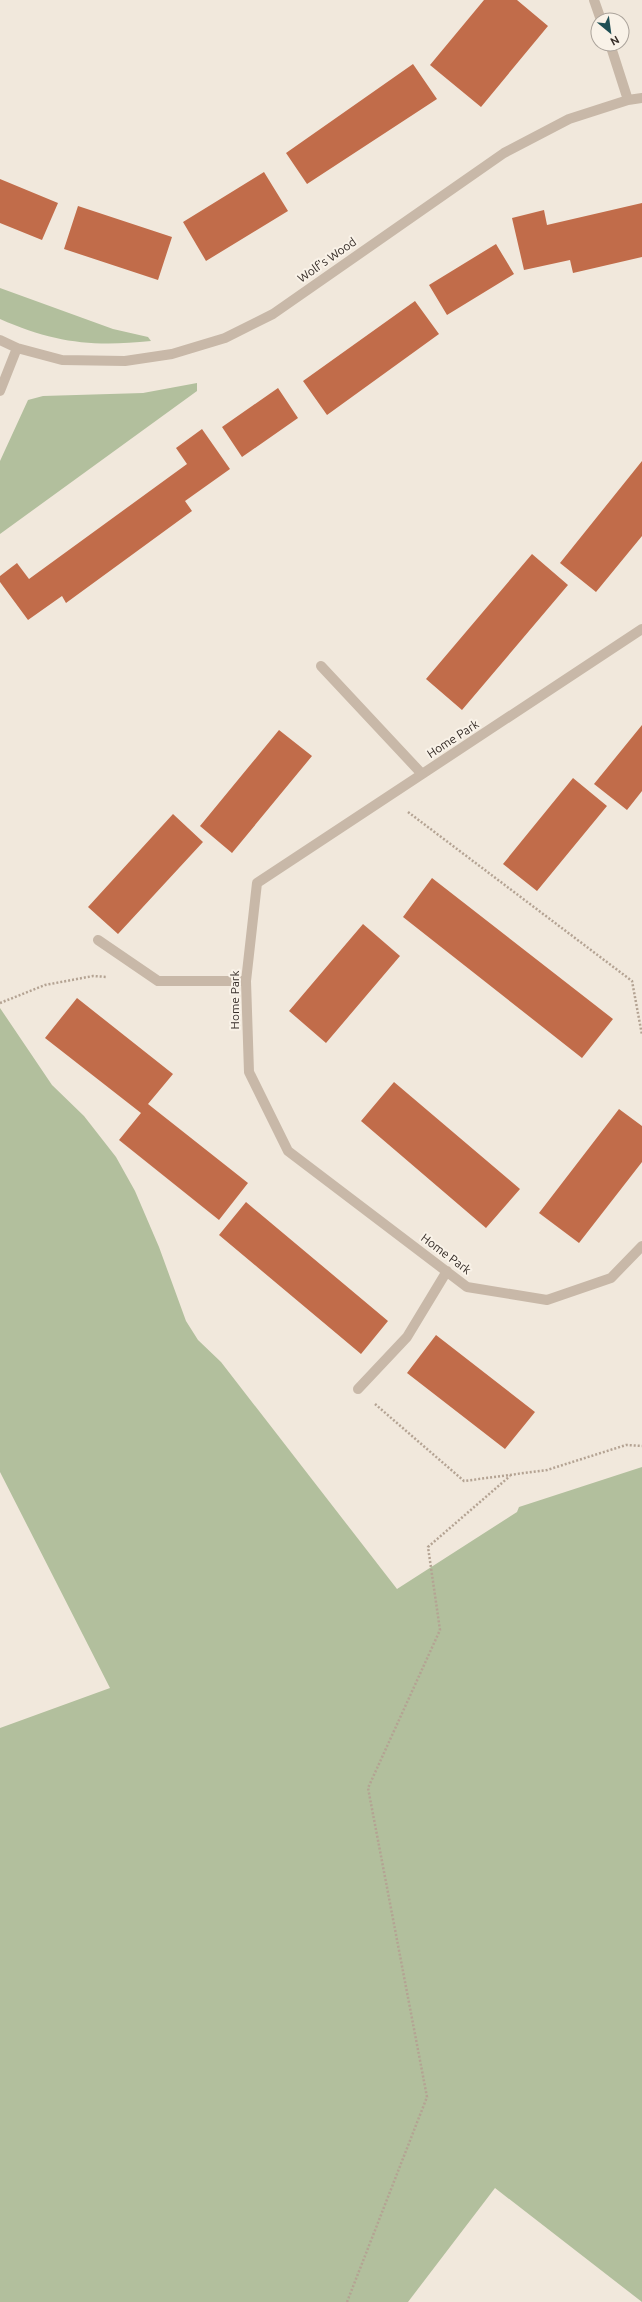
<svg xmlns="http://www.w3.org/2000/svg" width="642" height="2302" font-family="Ubuntu,sans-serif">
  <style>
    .green { fill: #b2bf9d }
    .building { fill: #c16c4a }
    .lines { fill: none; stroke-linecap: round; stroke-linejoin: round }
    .path { stroke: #b4a393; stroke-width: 2.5; stroke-dasharray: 2 2; stroke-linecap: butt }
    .minor { stroke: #c8b8a8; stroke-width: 10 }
    .labels { text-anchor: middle; stroke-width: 4; stroke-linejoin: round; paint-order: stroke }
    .street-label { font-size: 12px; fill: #362d28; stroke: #f9f2e8 }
  </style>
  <rect width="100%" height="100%" fill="#f1e8dc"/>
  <path class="green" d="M0,288L113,329L148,337L151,341C93,347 54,343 0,319Z
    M197,383V391L0,534V461L28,400L43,396L143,393Z
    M0,1008L52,1085L84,1116L116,1157L135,1191L159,1247L186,1321L198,1340L221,1362L397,1589L517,1512L519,1507L642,1467V2302L495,2188L408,2302H0V1728L110,1688L0,1472Z"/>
  <path class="building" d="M484,0H517L548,26L481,107L430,65Z
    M413,64L437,99L307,184L286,153Z
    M264,172L288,211L206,261L183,222Z
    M0,179L58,203L42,240L0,223Z
    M642,203V257L573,273L570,260L524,270L512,218L544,210L547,225Z
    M78,206L172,237L158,280L64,249Z
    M496,244L514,274L447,315L429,285Z
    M415,301L439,334L327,415L303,381Z
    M278,388L298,418L242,457L222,427Z
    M202,429L230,469L185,501L192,511L66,603L62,596L28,620L0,582V576L17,563L29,579L187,464L176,448Z
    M642,461V536L596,592L560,563Z
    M532,554L568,585L462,710L426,679Z
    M642,725V791L627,810L594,784Z
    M279,730L312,756L232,853L200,826Z
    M573,778L607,806L537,891L503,864Z
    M173,814L203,842L118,934L88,907Z
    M432,878L613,1019L582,1058L403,917Z
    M363,924L400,956L326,1043L289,1011Z
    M77,998L173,1074L148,1104L248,1183L219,1220L119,1140L141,1113L45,1038Z
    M394,1082L520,1189L486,1228L361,1121Z
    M619,1109L642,1126V1162L579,1243L539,1213Z
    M246,1202L388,1321L361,1354L219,1235Z
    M436,1335L535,1412L505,1449L407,1373Z"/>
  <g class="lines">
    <path class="path" d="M408,812L632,981L642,1035
      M0,1003L45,985L93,976L107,977
      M375,1404L464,1481L547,1470L626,1445L642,1446
      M347,2302L427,2097L368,1788L440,1630L428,1547L510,1476"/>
    <path class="minor" d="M594,0L601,20
      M610,44L628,100
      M0,340L17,348L62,360L125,361L172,354L225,338L273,314L504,153L569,119L628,100L642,98
      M0,391L17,348
      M642,629L257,883L246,981L249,1072L288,1151L467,1287L547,1300L611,1278L642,1246
      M321,666L422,774
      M98,940L158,981H246
      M358,1389L407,1337L447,1271"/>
  </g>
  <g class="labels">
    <g class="street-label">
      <text transform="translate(327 260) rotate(-35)" y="4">Wolf's Wood</text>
      <text transform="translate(453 739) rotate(-33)" y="4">Home Park</text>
      <text transform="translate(235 1000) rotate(-90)" y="4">Home Park</text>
      <text transform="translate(446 1254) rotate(37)" y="4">Home Park</text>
    </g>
  </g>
  <g transform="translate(610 32) rotate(151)"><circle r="19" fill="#f9f2e8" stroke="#aba39b"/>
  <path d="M0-3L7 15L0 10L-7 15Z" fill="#1f4f55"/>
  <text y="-6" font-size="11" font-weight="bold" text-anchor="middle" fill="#362d28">N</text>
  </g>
</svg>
